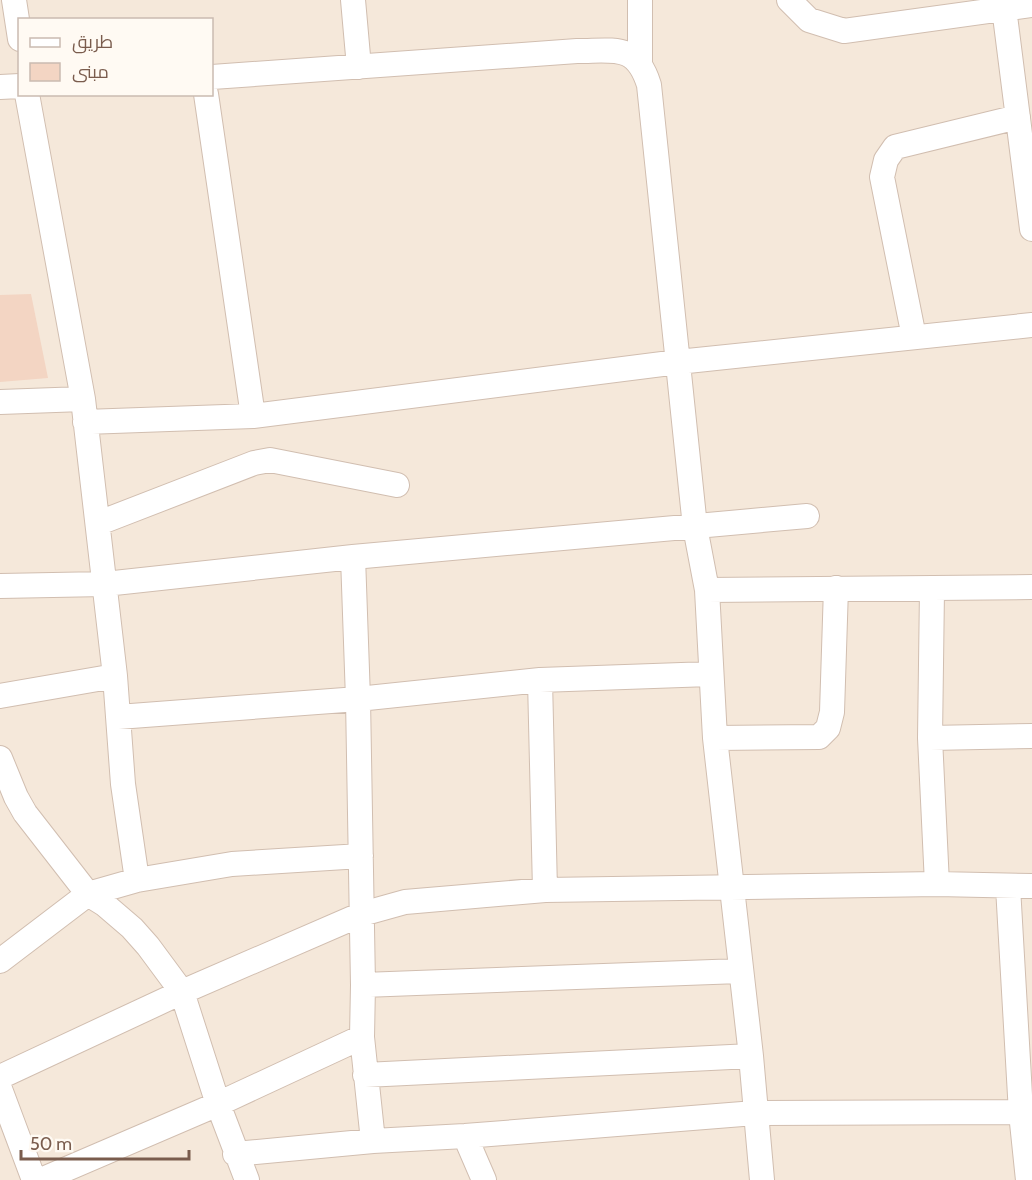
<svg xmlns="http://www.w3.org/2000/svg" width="1032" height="1180" font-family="Cabin,Cairo,sans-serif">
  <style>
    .residential { fill: #f5e8da; fill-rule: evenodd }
    .building { fill: #f3d5c3 }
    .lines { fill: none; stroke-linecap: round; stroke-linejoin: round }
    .minor-casing { stroke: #d1beb0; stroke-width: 26 }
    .minor { stroke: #fff; stroke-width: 24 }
  </style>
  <rect width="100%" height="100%" fill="#fdf6ec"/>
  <path class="residential" d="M0,0H1032V1180H0ZM20,20H212V94H20Z"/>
  <path class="building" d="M31,294L48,378L0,382V295Z"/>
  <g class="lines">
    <g class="minor-casing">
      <path id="minor" d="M14,0L20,39
        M353,0L359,67
        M789,0L809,20L844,31L1032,5
        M1003,0L1032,229
        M640,63V0
        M212,77L577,51C614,51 636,43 649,85L695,527L707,590L715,738L751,1056L762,1180
        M0,87L20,86
        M27,94L83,399L115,676L123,784L137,880
        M206,94L253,416
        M914,337L882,177L886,160L895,147L1018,117
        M0,402L83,399
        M85,422L253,416L678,362L1032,325
        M99,523L254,463L270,460L397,485
        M353,557L358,699L363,985L362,1037L373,1141
        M0,586L105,584L353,557L807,516
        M707,590L1032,587
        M932,590L930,738L1032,736
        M540,680L545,890
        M0,696L115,676
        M118,717L358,699L540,680L710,674
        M715,738L819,737L828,728L832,712L836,588
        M930,738L937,884
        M0,758L16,797L25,813L88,894L104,904L132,928L148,946L182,992L218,1104L247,1180
        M1008,887L1021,1113L1028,1180
        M0,961L88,894L137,880L232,864L361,856
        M363,985L740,971
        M365,1075L751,1056
        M0,1077L182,992L362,914L405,902L545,890L937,884L1032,886
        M0,1089L34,1180
        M465,1136L484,1180
        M235,1154L373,1141L465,1136L755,1113L1032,1112
        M41,1180L218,1104L362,1037"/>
    </g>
    <use href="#minor" class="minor"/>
  </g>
  <rect x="18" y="18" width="195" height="78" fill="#fffaf3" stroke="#cabbb1" stroke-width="1.5"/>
  <rect x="30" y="38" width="30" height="9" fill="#ffffff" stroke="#cabbb1" stroke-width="1.5"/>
  <text x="72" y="48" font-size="18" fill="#7a5c4d">طريق</text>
  <rect x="30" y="63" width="30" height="18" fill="#f3d5c3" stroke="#cabbb1" stroke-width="1.5"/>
  <text x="72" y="78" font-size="18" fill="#7a5c4d">مبنى</text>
  <path d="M21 1150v9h168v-9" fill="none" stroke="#7a5c4d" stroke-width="3"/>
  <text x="30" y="1150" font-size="18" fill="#7a5c4d" stroke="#fffaf3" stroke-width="4.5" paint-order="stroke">50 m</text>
</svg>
